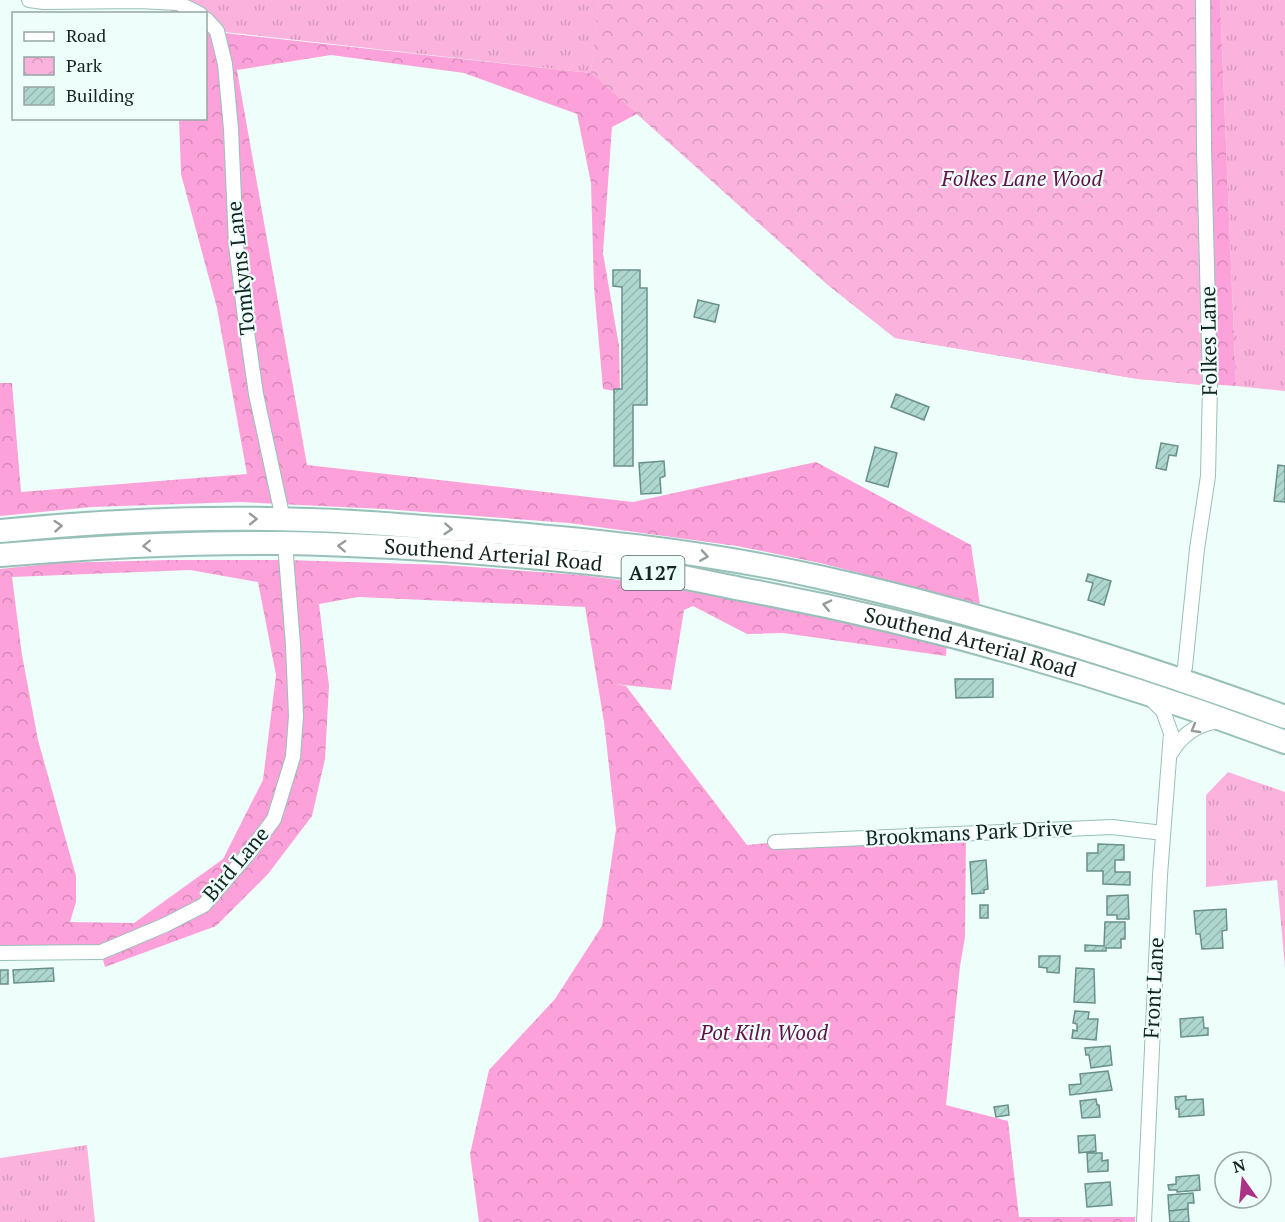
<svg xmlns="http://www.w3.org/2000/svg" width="1285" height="1222" font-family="'PT Serif',serif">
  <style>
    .grass { fill: url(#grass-tufts) }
    .forest { fill: url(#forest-crowns); fill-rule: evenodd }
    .park { fill: url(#park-crowns) }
    .building { fill: url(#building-hatch); stroke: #699089; stroke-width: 1.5 }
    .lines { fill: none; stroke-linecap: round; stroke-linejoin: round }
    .minor-casing { stroke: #98c0b9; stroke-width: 16 }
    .trunk-casing { stroke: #98c0b9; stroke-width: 26 }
    .minor { stroke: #fff; stroke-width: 14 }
    .trunk { stroke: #fff; stroke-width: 22 }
    .oneway { stroke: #959c9b }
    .labels { text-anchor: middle; stroke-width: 4.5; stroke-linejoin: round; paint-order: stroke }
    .shield { fill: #eefefb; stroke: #556562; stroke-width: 1.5 }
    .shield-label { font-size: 20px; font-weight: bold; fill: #142421 }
    .park-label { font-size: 21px; font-style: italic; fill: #611249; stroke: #eefefb }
    .street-label { font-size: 21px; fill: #142421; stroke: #eefefb }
  </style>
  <defs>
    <pattern id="grass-tufts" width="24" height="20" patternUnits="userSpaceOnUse" patternTransform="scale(1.5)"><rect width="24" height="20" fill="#fbb3de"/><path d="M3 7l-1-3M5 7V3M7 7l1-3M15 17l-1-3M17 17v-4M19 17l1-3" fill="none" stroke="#d69abe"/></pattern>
    <pattern id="forest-crowns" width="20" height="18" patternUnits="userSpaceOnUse" patternTransform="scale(1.5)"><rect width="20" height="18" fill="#fca1d9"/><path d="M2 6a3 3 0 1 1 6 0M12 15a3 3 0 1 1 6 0" fill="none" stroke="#d78aba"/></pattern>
    <pattern id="park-crowns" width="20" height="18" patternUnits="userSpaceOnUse" patternTransform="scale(1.5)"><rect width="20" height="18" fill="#fbb3de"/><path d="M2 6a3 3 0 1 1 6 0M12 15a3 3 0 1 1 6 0" fill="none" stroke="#d69abe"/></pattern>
    <pattern id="building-hatch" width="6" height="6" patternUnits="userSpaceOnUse" patternTransform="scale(1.5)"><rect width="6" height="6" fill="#aed7d0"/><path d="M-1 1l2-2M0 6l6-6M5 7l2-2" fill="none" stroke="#95b8b2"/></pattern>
  </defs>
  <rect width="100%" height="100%" fill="#eefefb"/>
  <path class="grass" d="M167,0H599L591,73L206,30V14L171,13Z
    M1220,0H1285V391L1236,386Z
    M1228,772L1285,792V968L1277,880L1206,887V795Z
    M87,1145L95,1222H0V1158Z"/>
  <path class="forest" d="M599,0H1220L1236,386L1138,379L895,338L828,285L637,114L612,127L603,253L619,346L620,392L603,389L594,287L591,183L577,114L464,73L331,55L237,70L307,465L633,502L816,462L971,545L980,604L820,563L737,546L569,523L384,509L240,502L92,507L0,516V383H12L21,492L247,474L217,308L181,174L179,119L206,118V31L591,73Z
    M170,560H286L445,565L581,575L737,595L947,639L946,656L783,633L747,634L693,606L684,610L671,690L614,684L626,686L747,845L775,842L966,836L965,937L960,966L946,1105L1008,1121L1019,1217H1135V1222H479L470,1154L489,1070L555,999L602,926L616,829L604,722L585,607L358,597L319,604L329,686L325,759L312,816L268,874L216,926L105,967L101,953L0,956V569L56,563ZM190,570L258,582L276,675L263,780L223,859L134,923L70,922L76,902V876L38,740L22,655L12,577Z"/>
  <path class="park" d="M599,0H1203L1210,386L1138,379L895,338L828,285L591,73Z"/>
  <path class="building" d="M613,270H640V288H647V405H633V466H614V389H622V287L613,286Z
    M698,300L719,305L715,322L694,317Z
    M896,394L929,407L924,420L891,407Z
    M1161,443L1178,446L1176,456L1169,455L1166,470L1156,468Z
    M875,447L897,453L888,487L866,481Z
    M664,461L665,476L660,478L661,493L641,494L639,463Z
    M1278,465L1285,466V502L1274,501Z
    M1088,574L1111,581L1104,605L1088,600L1093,583L1086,581Z
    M955,679H993V697L956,698Z
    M1098,844L1124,845V860H1115V872H1130V885L1103,884V871H1087V853H1098Z
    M986,860L988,889L984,890V893L972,894L970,862Z
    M1128,895L1129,919H1117V915H1107V896Z
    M980,905H988V918H980Z
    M1226,909L1227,930L1222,931L1223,948L1202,949L1200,934H1196L1194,911Z
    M1105,922H1125V939H1121V948H1106V951H1085V945L1104,946Z
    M1039,956H1060L1059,973L1047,972V968L1039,967Z
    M53,968L54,981L14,983L13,970Z
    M1076,968L1094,969L1095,1003L1074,1002Z
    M0,970H8V984H0Z
    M1075,1011L1089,1012L1088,1019H1098L1096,1040L1072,1038L1073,1030L1077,1031V1024L1073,1023Z
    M1203,1017L1204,1028H1208V1035L1181,1037L1180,1019Z
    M1110,1046L1112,1065L1091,1068L1089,1055H1086L1085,1048Z
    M1108,1071L1112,1090L1070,1095L1069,1085L1081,1084L1080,1074Z
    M1186,1096V1100L1203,1099L1204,1115L1179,1117V1109H1176L1175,1097Z
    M1096,1099L1097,1105H1099L1100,1117L1082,1118L1080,1101Z
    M1008,1105L1009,1115L996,1117L994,1107Z
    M1095,1135L1096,1151L1079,1153L1078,1136Z
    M1087,1153H1102V1161L1108,1160V1171L1088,1172Z
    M1199,1175L1200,1190L1177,1192V1190H1169L1168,1185L1176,1184V1177Z
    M1110,1182L1112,1205L1087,1207L1085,1184Z
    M1193,1193L1194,1203H1188V1209L1169,1211L1168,1195Z
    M1188,1209L1189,1222H1170L1169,1211Z"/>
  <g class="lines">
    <g class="minor-casing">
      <path id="minor" d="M29,0L44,2L138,1L178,3L200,14
        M206,19L217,31L225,64L231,129L236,245L245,318L256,394L283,519
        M1180,679L1185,667L1197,549L1208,476L1210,386L1204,148L1203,0
        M1171,753C1182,734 1199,723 1221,721
        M775,842L1112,827L1163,833
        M0,953L101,952L165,925L204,905L248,854L274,819L293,757L296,716L293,645L285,543
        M1144,1222L1160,875L1171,733L1163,711L1150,698"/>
    </g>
    <g class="trunk-casing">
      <g id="trunk">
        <path d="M0,531C102,521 206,516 309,520C357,521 405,526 454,529C576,538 698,550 819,577C978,612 1132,661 1285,717"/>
        <path id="s1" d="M0,555C94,547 188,542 283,543C393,545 508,554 618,566C659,571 700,581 741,589C927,623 1108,676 1285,742"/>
      </g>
    </g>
    <use href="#minor" class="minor"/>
    <use href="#trunk" class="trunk"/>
  </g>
  <defs><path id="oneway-chevron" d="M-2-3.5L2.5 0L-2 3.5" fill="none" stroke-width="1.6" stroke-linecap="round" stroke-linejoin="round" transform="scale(1.5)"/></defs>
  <g class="oneway">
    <use href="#oneway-chevron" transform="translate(253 519) rotate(-1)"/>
    <use href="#oneway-chevron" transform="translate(58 526) rotate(-4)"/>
    <use href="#oneway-chevron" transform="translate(448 529) rotate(4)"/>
    <use href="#oneway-chevron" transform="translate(147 546) rotate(178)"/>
    <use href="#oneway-chevron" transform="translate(342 546) rotate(-177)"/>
    <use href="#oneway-chevron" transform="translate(704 556) rotate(9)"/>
    <use href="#oneway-chevron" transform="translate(827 605) rotate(-167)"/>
    <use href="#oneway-chevron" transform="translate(1195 729) rotate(150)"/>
  </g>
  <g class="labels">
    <rect class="shield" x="621.5" y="556" width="63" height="34" rx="4.5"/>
    <g class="shield-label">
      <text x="653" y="580">A127</text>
    </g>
    <g class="park-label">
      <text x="1022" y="186">Folkes Lane Wood</text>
      <text x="764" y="1040">Pot Kiln Wood</text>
    </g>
    <g class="street-label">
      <text transform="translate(241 268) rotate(-96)" y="7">Tomkyns Lane</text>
      <text transform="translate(1209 341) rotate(-91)" y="7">Folkes Lane</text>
      <text dy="7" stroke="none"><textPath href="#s1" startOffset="494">Southend Arterial Road</textPath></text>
      <text dy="7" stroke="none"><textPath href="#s1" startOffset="980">Southend Arterial Road</textPath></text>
      <text transform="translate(969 833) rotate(-3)" y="7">Brookmans Park Drive</text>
      <text transform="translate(236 864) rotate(-50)" y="7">Bird Lane</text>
      <text transform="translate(1154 988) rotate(-87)" y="7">Front Lane</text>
    </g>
  </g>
  <rect x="12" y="12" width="195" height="108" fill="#eefefb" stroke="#97a7a4" stroke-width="1.5"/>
  <rect x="24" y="32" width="30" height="9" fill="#ffffff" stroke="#97a7a4" stroke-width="1.5"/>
  <text x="66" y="42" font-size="18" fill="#142421">Road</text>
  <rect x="24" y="57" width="30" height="18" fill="url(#park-crowns)" stroke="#97a7a4" stroke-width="1.5"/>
  <text x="66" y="72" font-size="18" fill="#142421">Park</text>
  <rect x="24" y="87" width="30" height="18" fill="url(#building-hatch)" stroke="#97a7a4" stroke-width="1.5"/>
  <text x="66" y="102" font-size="18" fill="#142421">Building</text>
  <g transform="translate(1243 1180) rotate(345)"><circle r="28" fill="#eefefb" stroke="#97a7a4" stroke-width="1.5"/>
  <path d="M0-4.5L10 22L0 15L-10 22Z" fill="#ac3286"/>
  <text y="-9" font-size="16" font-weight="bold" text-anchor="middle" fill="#142421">N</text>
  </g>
</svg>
